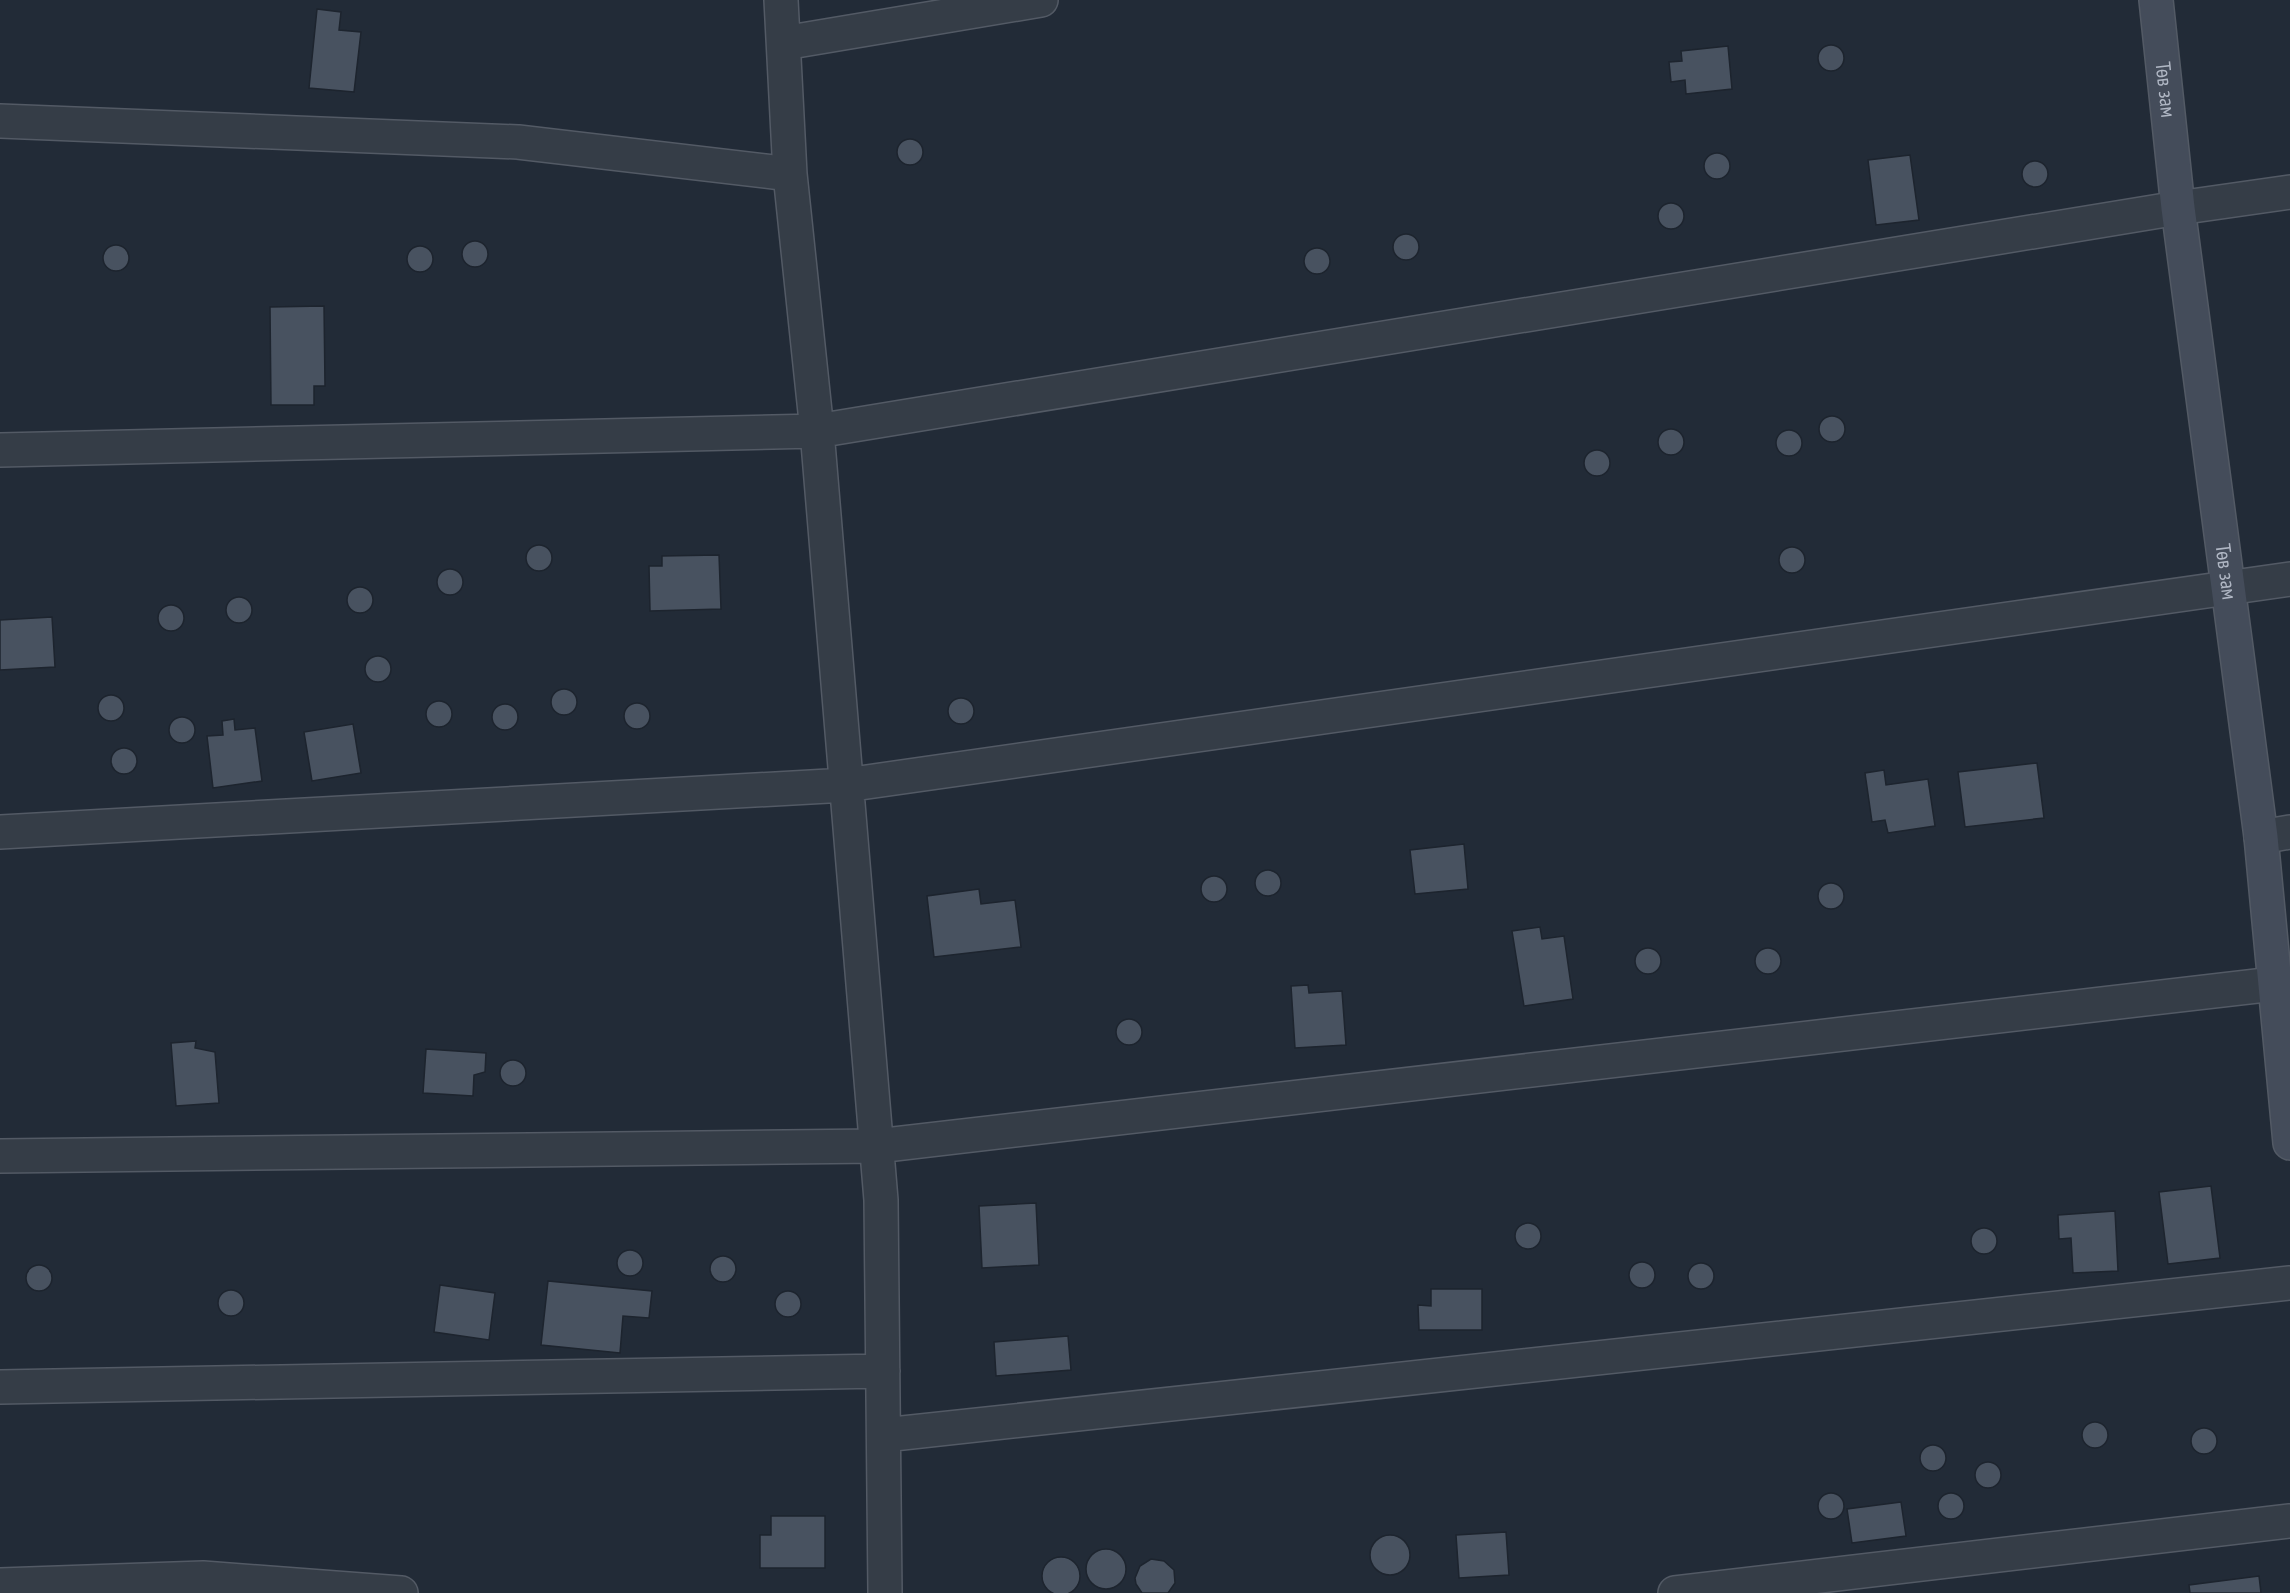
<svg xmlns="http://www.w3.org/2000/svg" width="2290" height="1593" font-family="'PT Sans Narrow',sans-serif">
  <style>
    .building { fill: #485260; stroke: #1d242e; stroke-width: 1.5 }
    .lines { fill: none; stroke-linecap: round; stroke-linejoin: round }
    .street-casing { stroke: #535a65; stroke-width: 36 }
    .secondary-casing { stroke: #535a65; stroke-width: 36 }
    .street { stroke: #353d47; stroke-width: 33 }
    .secondary { stroke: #444c5a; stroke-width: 33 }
    .labels { text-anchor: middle; stroke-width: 5; stroke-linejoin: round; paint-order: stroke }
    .street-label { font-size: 21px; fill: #b0b7c4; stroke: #1b222c }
  </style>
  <rect width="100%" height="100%" fill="#222b37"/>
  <path class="building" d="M317,9L341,12L339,30L361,32L354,92L309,88Z
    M1818 58a13 13 0 1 1 26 0a13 13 0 1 1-26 0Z
    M1728,46L1732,89L1686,94L1685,80L1671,82L1669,62L1682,61L1681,51Z
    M897 152a13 13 0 1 1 26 0a13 13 0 1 1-26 0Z
    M1704 166a13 13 0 1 1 26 0a13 13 0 1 1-26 0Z
    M1910,155L1919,220L1876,225L1868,160Z
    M2022 174a13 13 0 1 1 26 0a13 13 0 1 1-26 0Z
    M1658 216a13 13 0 1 1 26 0a13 13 0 1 1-26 0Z
    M1393 247a13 13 0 1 1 26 0a13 13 0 1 1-26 0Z
    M462 254a13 13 0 1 1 26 0a13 13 0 1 1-26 0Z
    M103 258a13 13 0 1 1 26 0a13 13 0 1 1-26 0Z
    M407 259a13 13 0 1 1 26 0a13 13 0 1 1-26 0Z
    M1304 261a13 13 0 1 1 26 0a13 13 0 1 1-26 0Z
    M324,306L325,386H314V405H271L270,307Z
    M1819 429a13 13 0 1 1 26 0a13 13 0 1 1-26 0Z
    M1658 442a13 13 0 1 1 26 0a13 13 0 1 1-26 0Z
    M1776 443a13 13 0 1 1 26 0a13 13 0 1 1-26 0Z
    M1584 463a13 13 0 1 1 26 0a13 13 0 1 1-26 0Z
    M526 558a13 13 0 1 1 26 0a13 13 0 1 1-26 0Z
    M1779 560a13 13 0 1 1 26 0a13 13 0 1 1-26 0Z
    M719,555L721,609L650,611L649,566H662V556Z
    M437 582a13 13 0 1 1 26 0a13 13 0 1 1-26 0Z
    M347 600a13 13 0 1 1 26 0a13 13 0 1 1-26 0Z
    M226 610a13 13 0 1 1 26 0a13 13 0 1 1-26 0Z
    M158 618a13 13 0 1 1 26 0a13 13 0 1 1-26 0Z
    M52,617L55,667L0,670V620Z
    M365 669a13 13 0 1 1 26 0a13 13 0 1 1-26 0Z
    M551 702a13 13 0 1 1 26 0a13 13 0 1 1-26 0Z
    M98 708a13 13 0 1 1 26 0a13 13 0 1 1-26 0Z
    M948 711a13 13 0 1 1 26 0a13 13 0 1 1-26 0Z
    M426 714a13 13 0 1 1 26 0a13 13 0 1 1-26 0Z
    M624 716a13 13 0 1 1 26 0a13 13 0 1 1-26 0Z
    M492 717a13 13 0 1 1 26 0a13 13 0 1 1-26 0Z
    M169 730a13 13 0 1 1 26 0a13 13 0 1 1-26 0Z
    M234,719L235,730L255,728L262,781L213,788L207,736L223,735L222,721Z
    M353,724L361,773L312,781L304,732Z
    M111 761a13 13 0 1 1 26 0a13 13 0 1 1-26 0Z
    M2037,763L2044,818L1965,827L1958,772Z
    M1884,770L1886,785L1928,779L1935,826L1888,833L1885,820L1872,822L1865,773Z
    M1464,844L1468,889L1415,894L1410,850Z
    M1255 883a13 13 0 1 1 26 0a13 13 0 1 1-26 0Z
    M1201 889a13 13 0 1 1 26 0a13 13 0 1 1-26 0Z
    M1818 896a13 13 0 1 1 26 0a13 13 0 1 1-26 0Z
    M979,889L981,904L1015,900L1021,947L934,957L927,896Z
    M1540,927L1542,939L1564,936L1573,999L1524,1006L1512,931Z
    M1635 961a13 13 0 1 1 26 0a13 13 0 1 1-26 0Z
    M1755 961a13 13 0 1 1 26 0a13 13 0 1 1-26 0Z
    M1308,985L1309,993L1342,991L1346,1045L1295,1048L1291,986Z
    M1116 1032a13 13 0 1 1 26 0a13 13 0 1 1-26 0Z
    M196,1041L195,1048L215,1052L219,1103L176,1106L171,1043Z
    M426,1049L486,1053L485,1072L474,1075L473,1096L423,1093Z
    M500 1073a13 13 0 1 1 26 0a13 13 0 1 1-26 0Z
    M2211,1186L2220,1258L2168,1264L2159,1192Z
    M1036,1203L1039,1265L982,1268L979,1206Z
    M2115,1211L2118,1271L2073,1273L2071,1238L2059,1239L2058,1215Z
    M1515 1236a13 13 0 1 1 26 0a13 13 0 1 1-26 0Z
    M1971 1241a13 13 0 1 1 26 0a13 13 0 1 1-26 0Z
    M617 1263a13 13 0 1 1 26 0a13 13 0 1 1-26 0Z
    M710 1269a13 13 0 1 1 26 0a13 13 0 1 1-26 0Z
    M1629 1275a13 13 0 1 1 26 0a13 13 0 1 1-26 0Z
    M1688 1276a13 13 0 1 1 26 0a13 13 0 1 1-26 0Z
    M26 1278a13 13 0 1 1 26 0a13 13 0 1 1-26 0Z
    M548,1281L652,1291L649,1318L623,1316L620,1353L541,1345Z
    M440,1285L495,1293L489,1340L434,1332Z
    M1431,1289H1482V1330H1419L1418,1305L1431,1306Z
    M218 1303a13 13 0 1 1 26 0a13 13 0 1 1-26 0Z
    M775 1304a13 13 0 1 1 26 0a13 13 0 1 1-26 0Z
    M1068,1336L1071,1370L996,1376L994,1342Z
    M2082 1435a13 13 0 1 1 26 0a13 13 0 1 1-26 0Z
    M2191 1441a13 13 0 1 1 26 0a13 13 0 1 1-26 0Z
    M1920 1458a13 13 0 1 1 26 0a13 13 0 1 1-26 0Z
    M1975 1475a13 13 0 1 1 26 0a13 13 0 1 1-26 0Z
    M1938 1506a13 13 0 1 1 26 0a13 13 0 1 1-26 0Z
    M1818 1506a13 13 0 1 1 26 0a13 13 0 1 1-26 0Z
    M1901,1502L1906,1536L1852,1543L1847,1509Z
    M771,1516H825V1568H760V1535H771Z
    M1506,1532L1509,1575L1459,1578L1456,1535Z
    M1370 1555a20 20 0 1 1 40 0a20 20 0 1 1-40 0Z
    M1086 1569a20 20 0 1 1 40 0a20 20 0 1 1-40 0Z
    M1042 1576a19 19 0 1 1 38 0a19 19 0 1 1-38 0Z
    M1151,1559L1164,1561L1174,1570L1175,1583L1168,1593H1142L1136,1584L1135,1578L1140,1566Z
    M2259,1576L2261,1593H2190L2189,1585Z"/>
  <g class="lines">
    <g class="street-casing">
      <path id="street" d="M781,0L790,174L817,431L881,1200L885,1593
        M784,43L1041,0
        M0,121L518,142L790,174
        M0,450L817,431L2178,208L2290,192
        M0,832L846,785L2290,579
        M2261,837L2290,832
        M0,1156L877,1146L2274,984
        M0,1387L883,1371
        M884,1435L2290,1283
        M0,1585L203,1578L401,1593
        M1675,1593L2290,1521"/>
    </g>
    <g class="secondary-casing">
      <g id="secondary">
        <path id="s1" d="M2156,0L2178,208L2261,837L2290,1143"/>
      </g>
    </g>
    <use href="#street" class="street"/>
    <use href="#secondary" class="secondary"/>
  </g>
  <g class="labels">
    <g class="street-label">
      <text dy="7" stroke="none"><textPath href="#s1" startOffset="90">Төв зам</textPath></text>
      <text dy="7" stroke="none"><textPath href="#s1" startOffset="576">Төв зам</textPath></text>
    </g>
  </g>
</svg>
